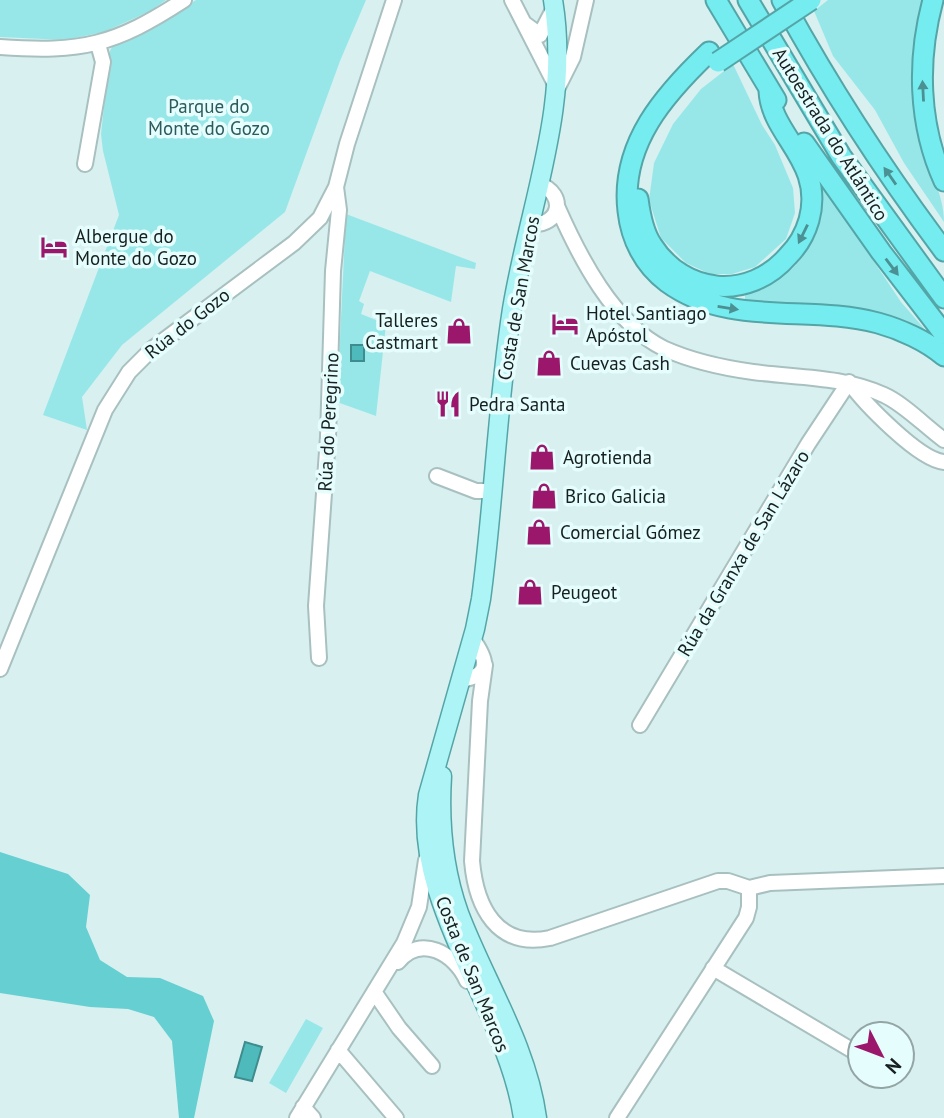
<svg xmlns="http://www.w3.org/2000/svg" width="944" height="1118" font-family="'PT Sans',sans-serif">
  <style>
    .green { fill: #97e7e9 }
    .forest { fill: #66cfd1 }
    .water { fill: #4fbabc; stroke: #3e8c8d; stroke-width: 2 }
    .lines { fill: none; stroke-linecap: round; stroke-linejoin: round }
    .minor-casing { stroke: #a9c0c0; stroke-width: 18 }
    .major-casing { stroke: #54a5a7; stroke-width: 21 }
    .highway-casing { stroke: #54a5a7; stroke-width: 23 }
    .minor { stroke: #fff; stroke-width: 14 }
    .major { stroke: #acf4f5; stroke-width: 18 }
    .highway { stroke: #75ecef; stroke-width: 19 }
    .highway-bridge-casing { stroke: #54a5a7; stroke-width: 23; stroke-linecap: butt }
    .highway-bridge { stroke: #75ecef; stroke-width: 19 }
    .oneway { fill: #4b9092 }
    .labels { text-anchor: middle; stroke-width: 7; stroke-linejoin: round; paint-order: stroke }
    .park-label { font-size: 19px; fill: #2d5b5c; stroke: #e5fdfd }
    .street-label { font-size: 19px; fill: #172020; stroke: #e5fdfd }
    .poi-label { font-size: 19px; fill: #172020; stroke: #e5fdfd; text-anchor: start }
  </style>
  <rect width="100%" height="100%" fill="#d8f0f0"/>
  <path class="green" d="M0,0H166L156,7L168,10L148,12L104,32L65,40L0,37Z
    M196,0H366L340,61L285,212L122,345L82,397L87,430L43,415L119,215L103,151L101,134L110,51L112,47L142,34Z
    M828,0H923C915,48 910,97 922,145C929,172 944,194 944,222L904,163L875,110L833,56L814,11Z
    M733,64L762,125L775,145L793,188L795,213L786,239L755,267L732,274H710L686,263L661,238L649,200L654,163L673,124L701,89Z
    M819,184L835,203L901,302L935,341C925,334 914,324 903,320C853,302 796,308 745,300V292C805,275 819,243 819,184Z
    M346,214L476,263L475,269L456,266L451,302L370,271L359,301L364,304L361,314L386,324L376,416L337,402Z
    M306,1019L323,1028L286,1093L269,1083Z"/>
  <path class="forest" d="M0,852L68,874L90,895L86,927L100,960L127,977L160,978L203,996L214,1021L194,1118H179L172,1041L154,1017L128,1009L90,1007L0,993Z"/>
  <path class="water" d="M351,345H364V361H351Z
    M245,1042L262,1047L252,1081L235,1077Z"/>
  <g class="lines">
    <g class="minor-casing">
      <path id="minor" d="M512,0L556,86
        M525,24L540,35L554,8
        M0,47C82,53 115,45 184,0
        M557,89L573,57L586,0
        M85,164L103,62L98,44
        M557,206C579,256 613,324 665,349C692,361 724,368 753,372C798,378 842,376 884,395C904,404 926,427 944,440
        M530,224C561,227 567,194 539,184
        M437,476L476,491H493
        M319,658L316,606L328,437L333,271L339,210L336,187
        M485,665L480,701L472,861C476,907 497,949 550,938L718,881H728L749,888L770,883L944,876
        M0,669L105,410L129,372L152,349L294,243L320,218L336,187L347,144L394,0
        M461,680C493,675 487,659 472,638
        M640,725L808,444L849,382C864,403 919,460 944,462
        M398,962C420,934 455,953 467,981
        M713,968L860,1055
        M375,993L399,1028L432,1066
        M338,1050L396,1118
        M303,1107L313,1118
        M297,1118L404,943L419,907L426,860
        M617,1118L746,918L749,907V888"/>
    </g>
    <g class="major-casing">
      <path id="major" d="M442,776C439,824 443,868 459,913C485,982 527,1044 537,1118
        M523,1118C508,1011 411,903 428,795L475,629L481,599C494,503 497,405 512,309C529,205 571,106 553,0"/>
    </g>
    <g class="highway-casing">
      <path id="highway" d="M716,0L776,100
        M748,0L841,156L944,298
        M782,0C830,88 884,171 944,251
        M933,0C917,59 918,124 944,181
        M709,52C665,94 620,144 628,211C631,239 644,265 667,282C730,328 808,304 878,323C900,329 927,341 944,356
        M804,143L881,252L944,334
        M638,199C640,214 643,232 652,245C684,295 749,301 788,256C798,246 805,234 809,220C825,161 771,136 769,91"/>
    </g>
    <use href="#minor" class="minor"/>
    <use href="#major" class="major"/>
    <use href="#highway" class="highway"/>
    <g class="highway-bridge-casing">
      <path id="highway-bridge" d="M718,62L811,0"/>
    </g>
    <use href="#highway-bridge" class="highway-bridge"/>
  </g>
  <defs><path id="oneway-solid" d="M-6-.8H1V-3.2L6.5 0L1 3.2V.8H-6Z" transform="scale(1.75)"/></defs>
  <g class="oneway">
    <use href="#oneway-solid" transform="translate(923 91) rotate(-93)"/>
    <use href="#oneway-solid" transform="translate(890 176) rotate(-125)"/>
    <use href="#oneway-solid" transform="translate(803 234) rotate(116)"/>
    <use href="#oneway-solid" transform="translate(892 267) rotate(53)"/>
    <use href="#oneway-solid" transform="translate(728 308) rotate(9)"/>
  </g>
  <defs>
    <g id="hotel-bare" transform="scale(2.1)"><path d="M-6-4.5h1.5V1H6V5H4.5V3h-9V5H-6ZM-4 0a1.8 1.8 0 1 1 3.6 0ZM.5 0V-2.5h3Q6-2.5 6 0Z" fill="#9a176b" stroke="#e5fdfd" stroke-width="2.5" paint-order="stroke"/></g>
    <g id="shop-bare" transform="scale(2.1)"><path d="M-5-2.5h2.3a2.7 3.5 0 0 1 5.4 0H5L5.5 6h-11ZM-1.5-2.5h3a1.5 2.3 0 0 0-3 0Z" fill="#9a176b" stroke="#e5fdfd" stroke-width="2.5" paint-order="stroke"/></g>
    <g id="restaurant-bare" transform="scale(2.1)"><path d="M-5-6h1v4h1v-4h1v4h1v-4h1v5L-1.5 .5V6h-2V.5L-5-1ZM5-6V6H3V1.5H1.5Q1.5-4 5-6Z" fill="#9a176b" stroke="#e5fdfd" stroke-width="2.5" paint-order="stroke"/></g>
  </defs>
  <g fill-rule="evenodd">
    <use href="#hotel-bare" x="54" y="247"/>
    <use href="#hotel-bare" x="565" y="324"/>
    <use href="#shop-bare" x="459" y="331"/>
    <use href="#shop-bare" x="549" y="363"/>
    <use href="#restaurant-bare" x="448" y="404"/>
    <use href="#shop-bare" x="542" y="457"/>
    <use href="#shop-bare" x="544" y="496"/>
    <use href="#shop-bare" x="539" y="532"/>
    <use href="#shop-bare" x="530" y="592"/>
  </g>
  <g class="labels">
    <g class="park-label">
      <text x="209" y="113">Parque do<tspan x="209" dy="22">Monte do Gozo</tspan></text>
    </g>
    <g class="street-label">
      <text transform="translate(831 134) rotate(58)" y="7">Autoestrada do Atlántico</text>
      <text transform="translate(518 298) rotate(-80)" y="7">Costa de San Marcos</text>
      <text transform="translate(187 323) rotate(-38)" y="7">Rúa do Gozo</text>
      <text transform="translate(328 422) rotate(-87)" y="7">Rúa do Peregrino</text>
      <text transform="translate(743 553) rotate(-59)" y="7">Rúa da Granxa de San Lázaro</text>
      <text transform="translate(473 974) rotate(68)" y="7">Costa de San Marcos</text>
    </g>
    <g class="poi-label">
      <text x="75" y="243">Albergue do<tspan x="75" dy="22">Monte do Gozo</tspan></text>
      <text x="586" y="320">Hotel Santiago<tspan x="586" dy="22">Apóstol</tspan></text>
      <text x="438" y="327" text-anchor="end">Talleres<tspan x="438" dy="22">Castmart</tspan></text>
      <text x="570" y="370">Cuevas Cash</text>
      <text x="469" y="411">Pedra Santa</text>
      <text x="563" y="464">Agrotienda</text>
      <text x="565" y="503">Brico Galicia</text>
      <text x="560" y="539">Comercial Gómez</text>
      <text x="551" y="599">Peugeot</text>
    </g>
  </g>
  <g transform="translate(881 1055) rotate(132)"><circle r="33" fill="#e5fdfd" stroke="#93a5a5" stroke-width="2"/>
  <path d="M0-5L12 26L0 18L-12 26Z" fill="#9a176b"/>
  <text y="-10" font-size="19" font-weight="bold" text-anchor="middle" fill="#172020">N</text>
  </g>
</svg>
